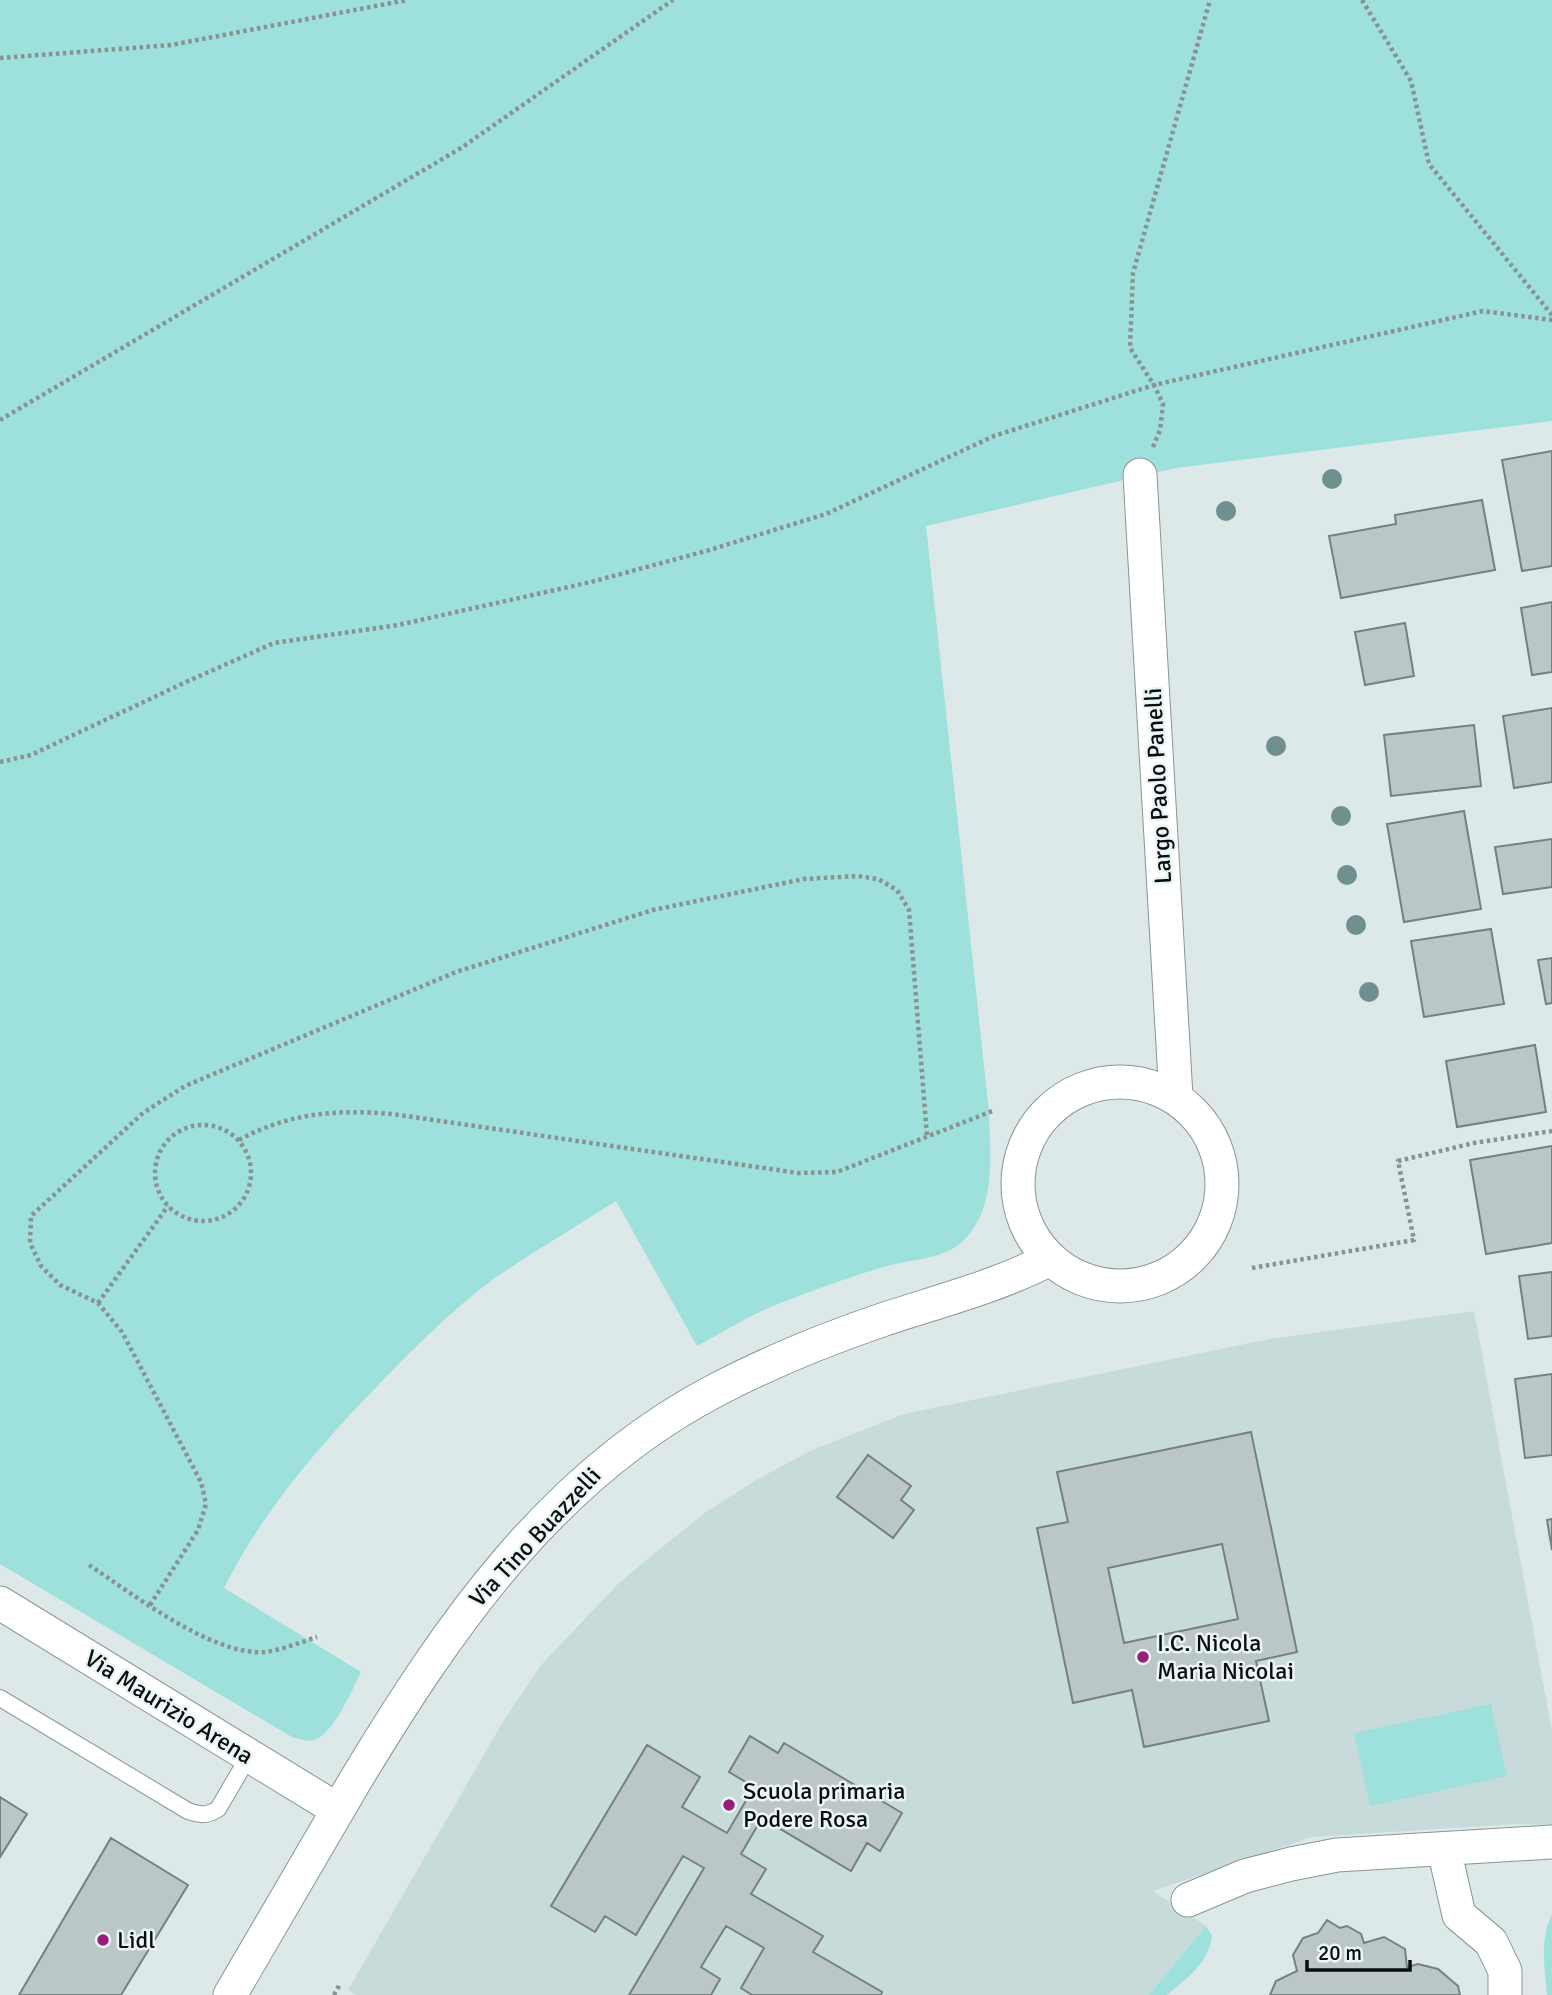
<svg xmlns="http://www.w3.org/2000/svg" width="1552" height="1995" font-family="Signika,sans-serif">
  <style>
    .built { fill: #c7dbda }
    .green { fill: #9de0dc }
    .building { fill: #bbc7c6; stroke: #75807f; stroke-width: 2; fill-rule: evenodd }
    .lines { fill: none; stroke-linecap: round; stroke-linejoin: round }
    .service-casing { stroke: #8a9594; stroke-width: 18 }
    .minor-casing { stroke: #8a9594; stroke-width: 35 }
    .path { stroke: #899291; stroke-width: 4.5; stroke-dasharray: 3.5 3.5; stroke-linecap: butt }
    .service { stroke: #fff; stroke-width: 16 }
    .minor { stroke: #fff; stroke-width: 33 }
    .tree { fill: #6f908e }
    .poi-dot { fill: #981f78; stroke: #eaf6f5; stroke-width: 2.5 }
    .labels { text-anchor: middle; stroke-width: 5; stroke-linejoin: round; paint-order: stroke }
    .street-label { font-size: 24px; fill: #090d0d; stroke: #eaf6f5 }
    .poi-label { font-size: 24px; fill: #090d0d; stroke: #eaf6f5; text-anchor: start }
  </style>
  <rect width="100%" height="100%" fill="#dce9e8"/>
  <path class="built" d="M1474,1311L1552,1731V1825L1516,1824L1312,1837L1153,1891L1206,1926L1149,1995H356L348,1990L504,1720L541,1665L619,1583L655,1553L706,1512L758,1479L812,1450L904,1414L1270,1339Z"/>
  <path class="green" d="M0,0H1552V421L1176,468L926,526L989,1112C990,1154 997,1207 964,1240C945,1260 909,1259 884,1267C848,1277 812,1291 778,1304C750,1315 723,1332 697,1346L616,1201C576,1227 534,1251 495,1278C454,1308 416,1346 381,1382C321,1444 263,1510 224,1588L361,1672C352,1690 333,1735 314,1740C307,1742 300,1739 292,1737L0,1564Z
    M1491,1704L1507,1776L1370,1806L1354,1733Z
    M1552,1915V1995H1547C1545,1969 1539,1939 1552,1915Z
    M1206,1926L1212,1936C1208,1964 1187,1978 1167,1995H1149Z"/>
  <path class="building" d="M1552,451V566L1522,571L1502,460Z
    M1482,500L1495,570L1341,598L1329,536L1396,524L1395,515Z
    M1552,602V672L1532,675L1521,608Z
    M1405,623L1414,676L1365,685L1355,632Z
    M1552,708V782L1514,788L1503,716Z
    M1474,725L1481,786L1391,796L1384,735Z
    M1464,811L1481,909L1404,922L1387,824Z
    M1552,839V887L1503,894L1495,847Z
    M1491,929L1504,1004L1424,1017L1411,941Z
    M1552,958V1003L1546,1004L1538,960Z
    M1535,1045L1546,1112L1457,1127L1446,1061Z
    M1552,1146V1243L1486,1254L1470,1160Z
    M1552,1272V1336L1528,1339L1519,1276Z
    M1552,1374V1455L1525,1458L1515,1379Z
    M1251,1432L1297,1652L1256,1661L1269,1721L1144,1747L1132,1690L1073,1703L1037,1528L1068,1522L1057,1472ZM1222,1544L1238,1619L1124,1643L1108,1568Z
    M868,1455L911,1486L901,1500L914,1510L893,1538L837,1497Z
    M1552,1519V1550L1547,1520Z
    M750,1736L778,1753L784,1743L902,1813L880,1851L867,1843L851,1871L762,1818L741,1854L766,1869L751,1894L823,1936L813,1952L882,1992L881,1995H752L741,1988L764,1948L726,1926L701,1967L720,1979L711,1995H629L704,1868L683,1856L636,1935L605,1916L595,1932L551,1906L647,1745L700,1777L682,1807L727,1833L754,1787L729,1772Z
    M0,1797L27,1814L0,1857Z
    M111,1838L188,1885L121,1995H19Z
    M1327,1920L1340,1928L1347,1926L1361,1934L1364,1943L1384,1937L1405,1949L1407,1967L1418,1964L1438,1969L1458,1986L1460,1995H1270L1276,1981L1297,1971L1293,1955L1303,1938L1318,1933Z"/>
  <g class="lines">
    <g class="service-casing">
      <path id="service" d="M0,1698L188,1811C200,1815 207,1816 218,1809L249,1756"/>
    </g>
    <g class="minor-casing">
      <path id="minor" d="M1140,475L1176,1097
        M1018 1184a102 102 0 1 1 204 0a102 102 0 1 1-204 0Z
        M0,1603L338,1810
        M1444,1849L1459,1915L1491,1942L1505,1971V1995
        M1188,1900L1245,1876L1291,1864L1337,1855L1552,1842
        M230,1995C272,1924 313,1852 355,1781C449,1625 552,1475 718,1389C770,1362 826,1339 882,1320C939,1301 996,1287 1050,1259"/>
    </g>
    <path class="path" d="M1362,0L1411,81L1429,164L1552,315
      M0,58L171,45L407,0
      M0,420L461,148L673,0
      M1153,447L1160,430L1163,404L1154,385L1130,348L1133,273L1210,0
      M0,762L31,755L186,682L274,643L398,625L591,582L706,551L826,514L994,436L1154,385L1483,311L1552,320
      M155 1173a48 48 0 1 1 96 0a48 48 0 1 1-96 0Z
      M239,1140C288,1113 337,1109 392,1114L798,1173L837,1172L995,1110
      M1252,1268L1414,1240L1398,1161L1474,1143L1552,1131
      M98,1303L168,1206
      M89,1565C133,1594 212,1656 265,1652C282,1650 301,1642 317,1637
      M150,1605L198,1530L206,1504L201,1482L122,1332L98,1303L60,1285L41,1266L30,1243L31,1216L143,1113L185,1086L456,972L653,910L804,879L858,876L878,879L897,890L909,910L927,1136
      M334,1995L340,1984"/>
    <use href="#service" class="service"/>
    <use href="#minor" class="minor"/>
  </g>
  <g class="tree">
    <circle cx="1332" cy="479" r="10"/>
    <circle cx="1226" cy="511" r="10"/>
    <circle cx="1276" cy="746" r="10"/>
    <circle cx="1341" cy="816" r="10"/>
    <circle cx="1347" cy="875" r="10"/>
    <circle cx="1356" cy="925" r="10"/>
    <circle cx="1369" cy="992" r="10"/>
  </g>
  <g class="poi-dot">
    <circle cx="1143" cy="1657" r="7"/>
    <circle cx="729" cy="1805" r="7"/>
    <circle cx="103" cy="1940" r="7"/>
  </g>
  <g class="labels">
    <g class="street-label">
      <text transform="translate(1158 786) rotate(-93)" y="8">Largo Paolo Panelli</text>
      <text transform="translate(535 1537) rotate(-47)" y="8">Via Tino Buazzelli</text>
      <text transform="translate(169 1707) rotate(32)" y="8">Via Maurizio Arena</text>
    </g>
    <g class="poi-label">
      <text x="1157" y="1651">I.C. Nicola<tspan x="1157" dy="28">Maria Nicolai</tspan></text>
      <text x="743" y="1799">Scuola primaria<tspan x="743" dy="28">Podere Rosa</tspan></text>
      <text x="117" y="1948">Lidl</text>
    </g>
  </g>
  <path d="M1307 1960v10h103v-10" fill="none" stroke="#090d0d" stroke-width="3.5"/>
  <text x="1318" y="1960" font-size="21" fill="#090d0d" stroke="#eaf6f5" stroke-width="5" paint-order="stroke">20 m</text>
</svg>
